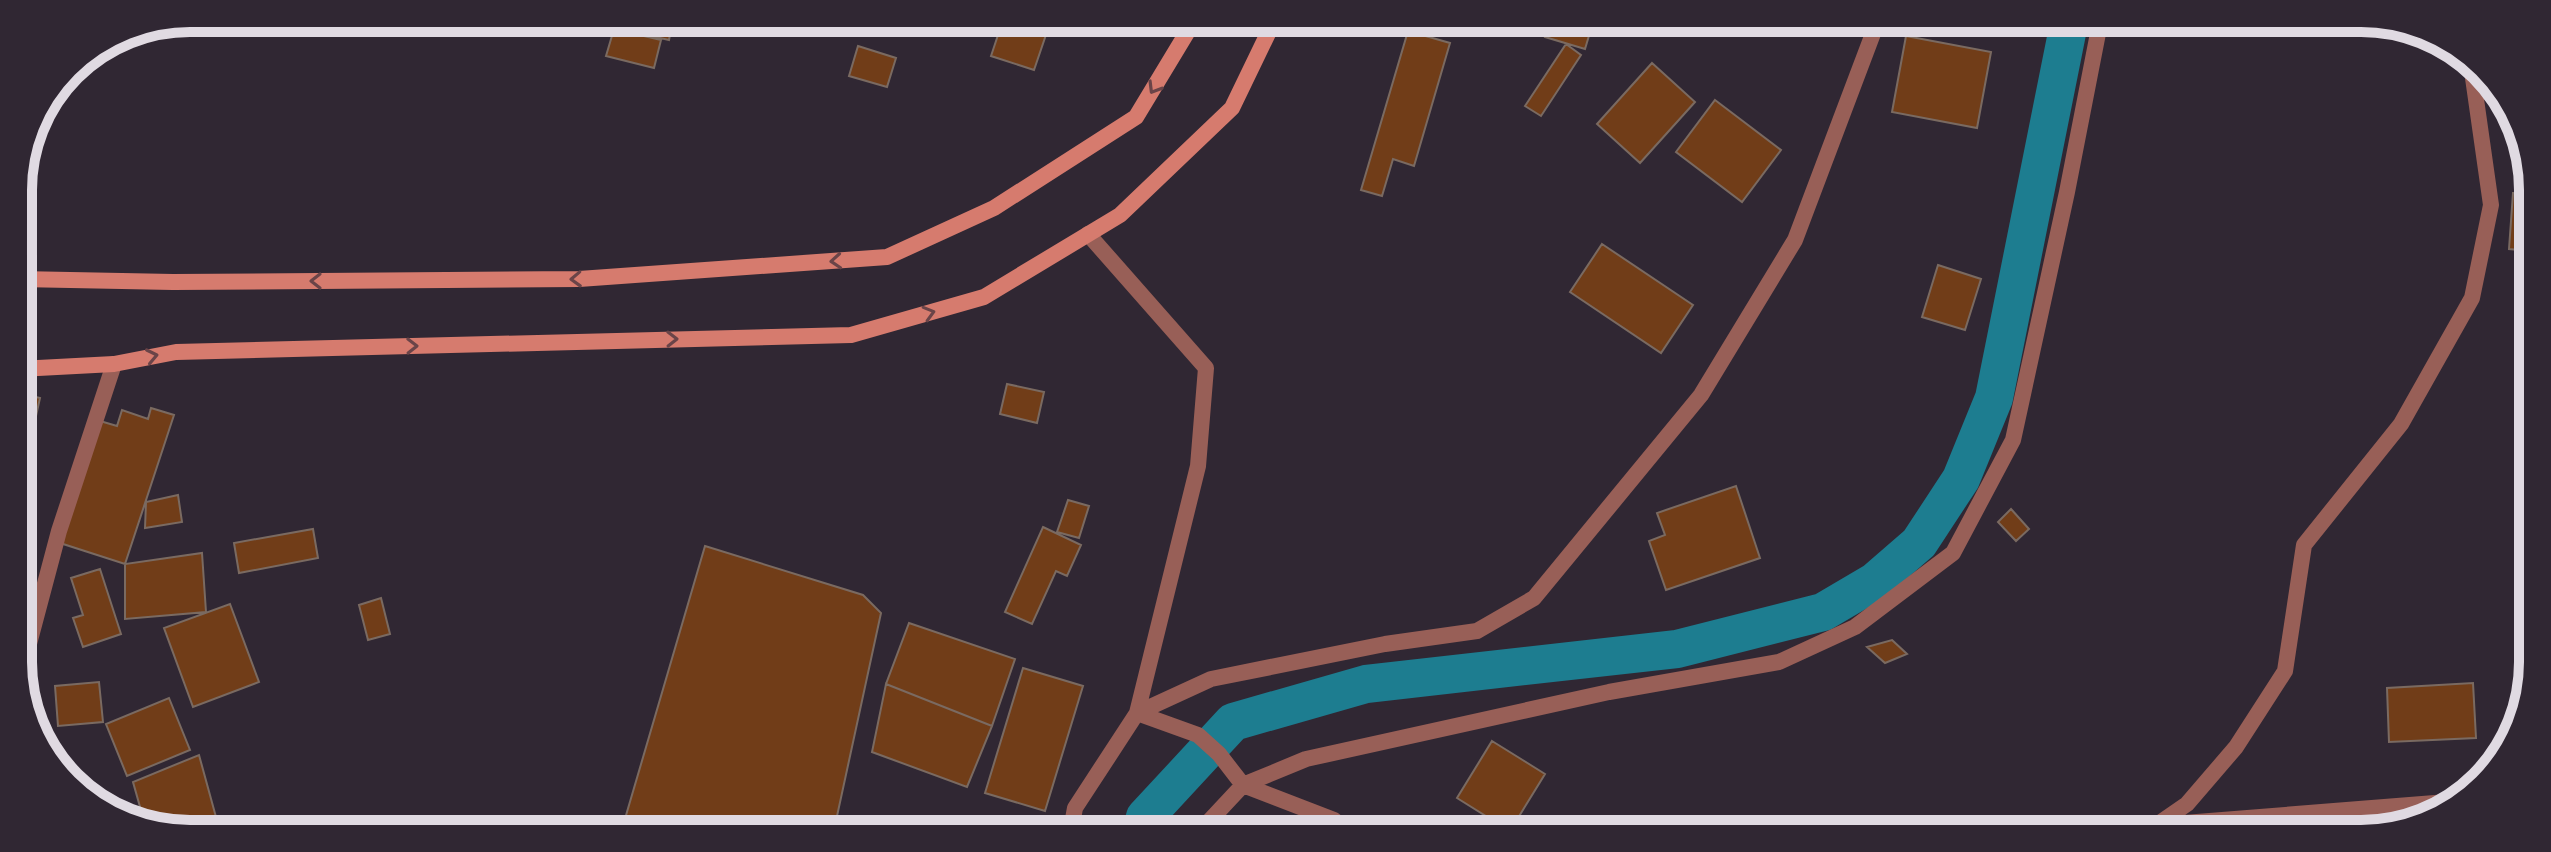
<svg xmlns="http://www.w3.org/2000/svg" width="2551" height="852" font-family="'Roboto Serif',serif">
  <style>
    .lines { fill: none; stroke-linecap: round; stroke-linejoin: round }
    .canal { stroke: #1d7d90; stroke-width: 38 }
    .building { fill: #713d18; stroke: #7a6a61; stroke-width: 2 }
    .minor { stroke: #985f57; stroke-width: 16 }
    .secondary { stroke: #d67b6e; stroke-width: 16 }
    .oneway { stroke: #6a4448 }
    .rim { fill: none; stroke: #e0dae2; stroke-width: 10 }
  </style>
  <rect width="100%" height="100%" fill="#302733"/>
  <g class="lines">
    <path class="canal" d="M1141,831L1145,817L1233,722L1366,684L1677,649L1823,612L1874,582L1919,543L1961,479L1994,398L2069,23"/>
  </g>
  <path class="building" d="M525,19H553L548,32L524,22Z
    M618,19H673L669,40L616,28Z
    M1003,20H1051L1034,70L991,56Z
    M1550,22H1567L1591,29L1585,49L1545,37Z
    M614,29L661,40L654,68L606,56Z
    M1408,31L1450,43L1414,166L1393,159L1382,196L1361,190Z
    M1906,36L1991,52L1977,128L1892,112Z
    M1566,44L1581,55L1541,116L1525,106Z
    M858,46L896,58L887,87L849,76Z
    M1652,63L1695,102L1640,163L1597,124Z
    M69,68L48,125L34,120L36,114Z
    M1715,100L1781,150L1742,202L1676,152Z
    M2513,193L2530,194L2529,251L2509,249Z
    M1602,244L1693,305L1661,353L1570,292Z
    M1938,265L1981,279L1965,330L1922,317Z
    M1007,384L1044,392L1037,423L1000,414Z
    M20,393L40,398L20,488Z
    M151,408L174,415L125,564L60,543L100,421L117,426L122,410L148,419Z
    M1736,486L1760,558L1666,590L1649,541L1665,535L1657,513Z
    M178,495L182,522L145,528L146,502Z
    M1068,500L1089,506L1079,538L1057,532Z
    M2011,509L2029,529L2016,541L1998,522Z
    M1043,527L1081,545L1067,576L1056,571L1032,624L1005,612Z
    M313,529L318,558L239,573L234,543Z
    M705,546L863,595L881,613L834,830L622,829Z
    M202,553L206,612L125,619V564Z
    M100,569L121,634L83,647L73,618L83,615L71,578Z
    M381,598L390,634L368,640L359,605Z
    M230,604L259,682L193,707L164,628Z
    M909,623L1015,659L992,726L886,684Z
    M1892,640L1907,654L1885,663L1867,647Z
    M1023,668L1083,686L1045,811L985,793Z
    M99,682L103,722L58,726L55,686Z
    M2473,683L2476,738L2389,742L2387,688Z
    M886,684L992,726L967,787L872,752Z
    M169,698L190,750L127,776L106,724Z
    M1492,741L1545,774L1510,831L1457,798Z
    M199,755L219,828H146L133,782Z"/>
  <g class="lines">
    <path class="minor" d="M1088,234L1206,368L1198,466L1137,713L1198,735L1219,754L1243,785L1334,820L1348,831
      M21,674L59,531L114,364
      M2159,825L2460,801
      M1071,830L1075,808L1137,713L1211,679L1385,644L1477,631L1534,598L1701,395L1795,240L1877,23
      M1200,831L1243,785L1306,759L1609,692L1779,662L1855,627L1953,553L2013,440L2067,192L2100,23
      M2145,833L2187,804L2236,747L2285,671L2304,545L2401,424L2472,298L2491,205L2471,64"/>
    <path class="secondary" d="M19,279L173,282L579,279L887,257L994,208L1136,117L1194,21
      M19,369L114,364L176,352L851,335L984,297L1120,215L1232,108L1274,21"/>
  </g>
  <defs><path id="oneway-chevron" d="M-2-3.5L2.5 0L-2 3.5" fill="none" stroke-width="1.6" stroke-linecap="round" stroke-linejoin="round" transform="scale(2)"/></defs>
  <g class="oneway">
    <use href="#oneway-chevron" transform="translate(1154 88) rotate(121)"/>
    <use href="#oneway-chevron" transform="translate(836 261) rotate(176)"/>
    <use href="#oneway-chevron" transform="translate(576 279) rotate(178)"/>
    <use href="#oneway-chevron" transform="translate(316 281) rotate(180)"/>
    <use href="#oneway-chevron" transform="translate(929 313) rotate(-16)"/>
    <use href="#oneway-chevron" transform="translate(672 339) rotate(-1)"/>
    <use href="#oneway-chevron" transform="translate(412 346) rotate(-1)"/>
    <use href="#oneway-chevron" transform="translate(152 356) rotate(-12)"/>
  </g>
  <path d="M0 0H2551V852H0ZM190 32H2361A158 158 0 0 1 2519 190V662A158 158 0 0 1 2361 820H190A158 158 0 0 1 32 662V190A158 158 0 0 1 190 32Z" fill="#302733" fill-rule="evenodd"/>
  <path class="rim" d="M190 32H2361A158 158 0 0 1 2519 190V662A158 158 0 0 1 2361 820H190A158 158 0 0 1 32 662V190A158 158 0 0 1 190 32Z"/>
</svg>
